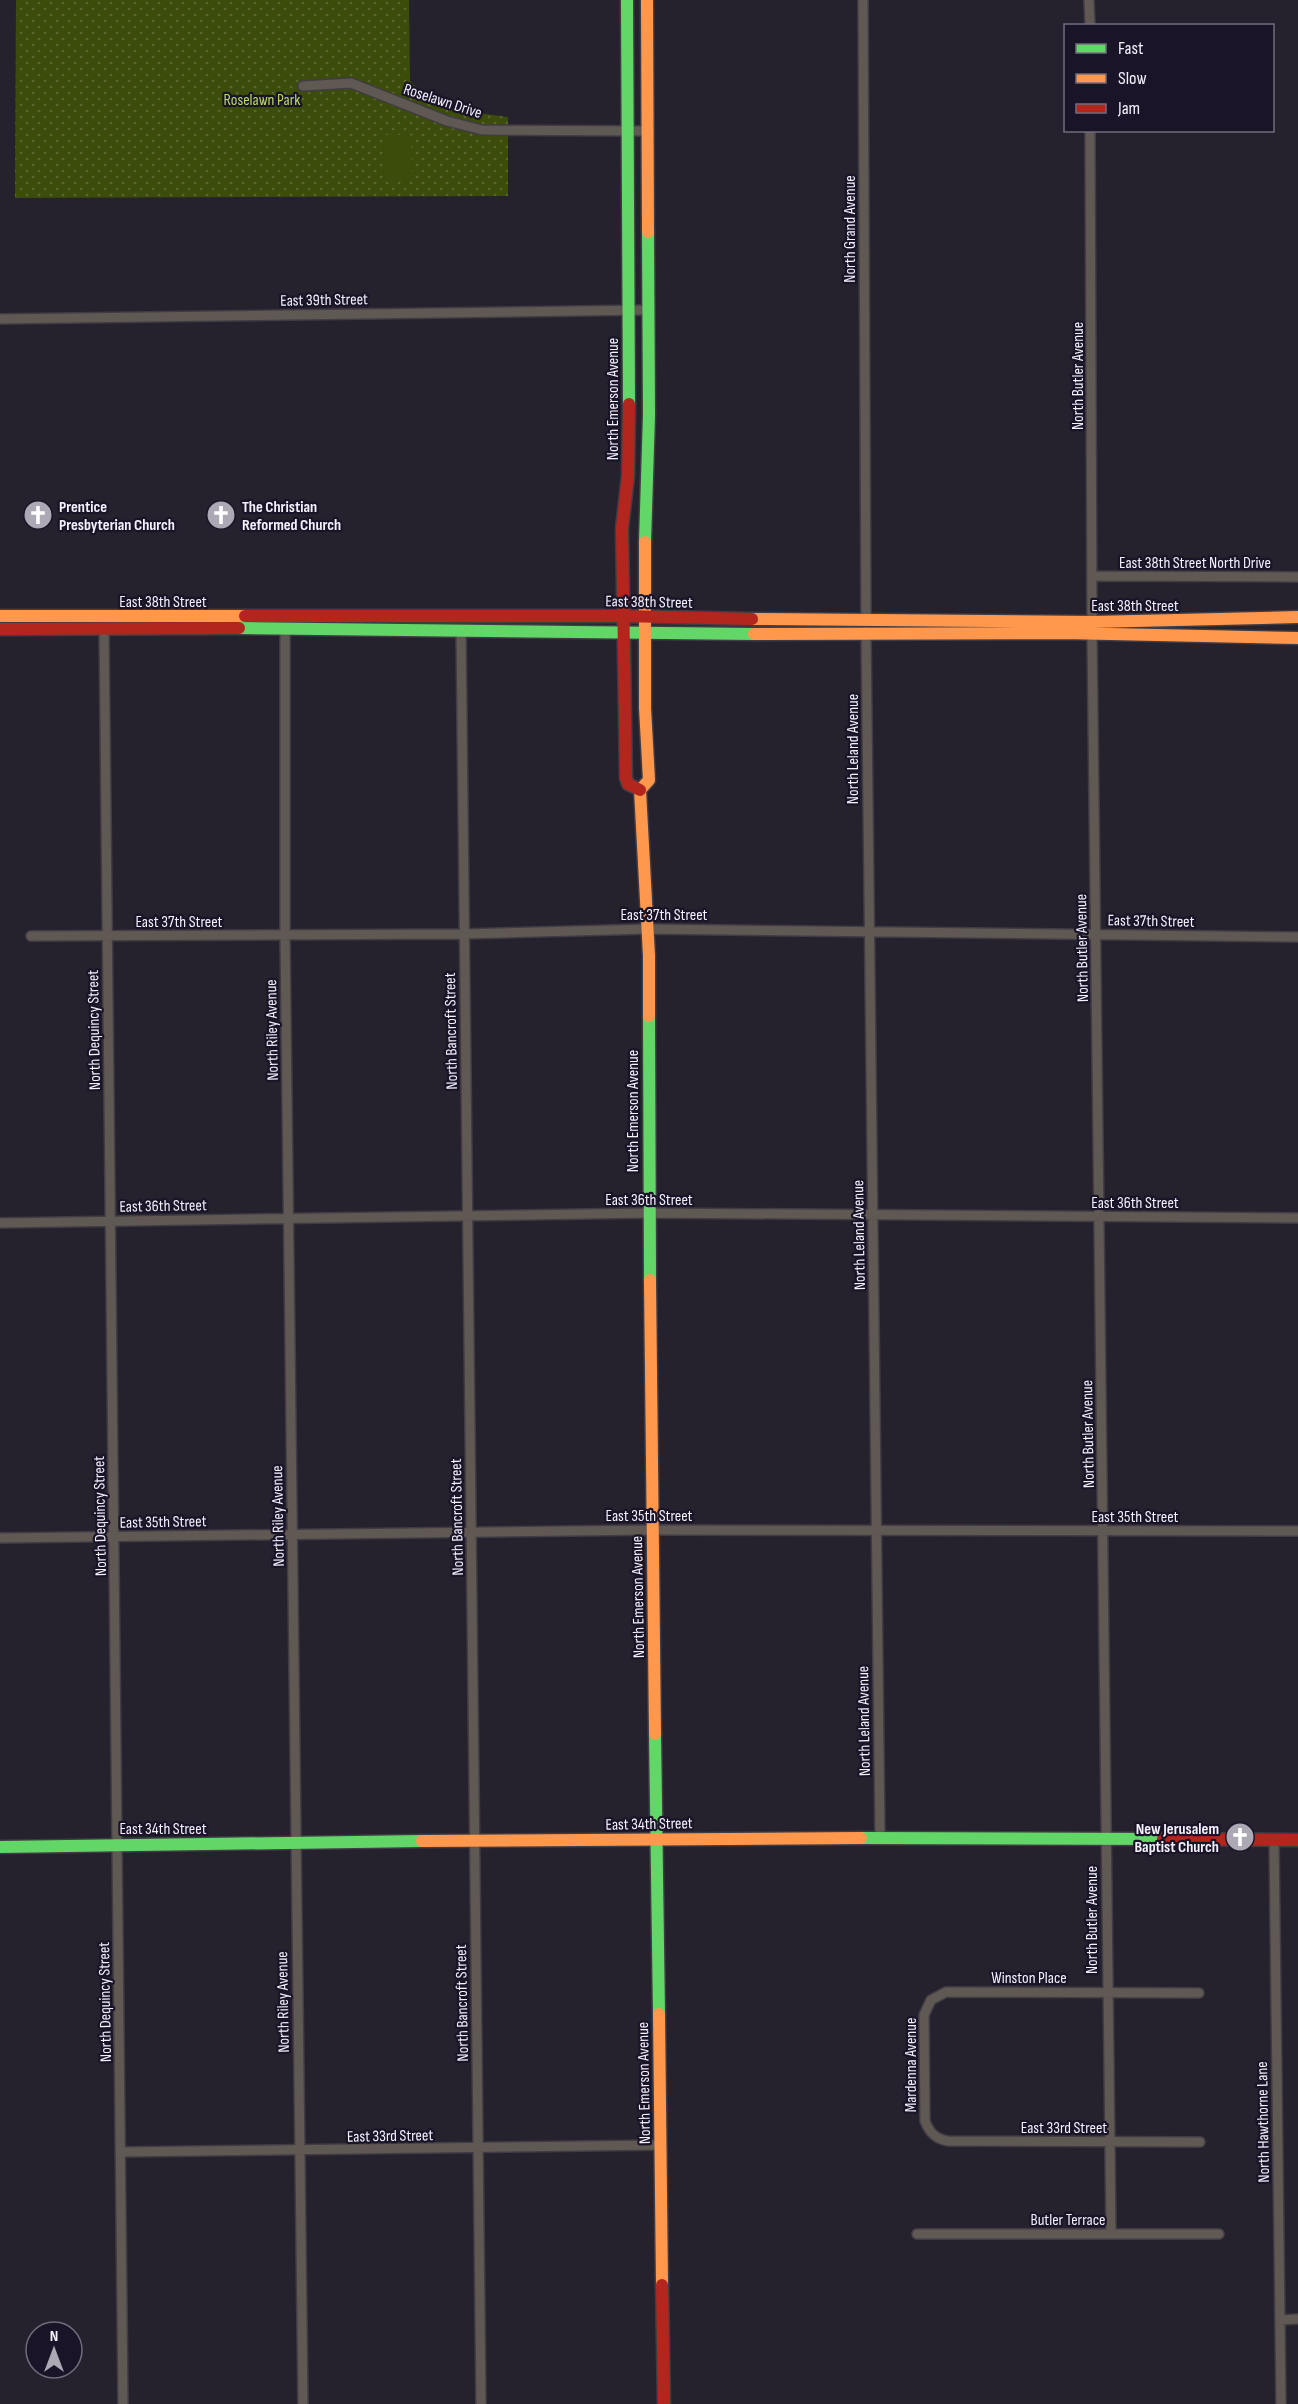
<svg xmlns="http://www.w3.org/2000/svg" width="1298" height="2404" font-family="'Sofia Sans Condensed',sans-serif">
  <style>
    .park { fill: url(#park-dots) }
    .pitch { fill: #3c4c0a }
    .lines { fill: none; stroke-linecap: round; stroke-linejoin: round }
    .street-casing { stroke: #3f3c45; stroke-width: 12 }
    .fast-casing { stroke: #3f3c45; stroke-width: 15 }
    .slow-casing { stroke: #3f3c45; stroke-width: 15 }
    .jam-casing { stroke: #3f3c45; stroke-width: 15 }
    .street { stroke: #605852; stroke-width: 9 }
    .fast { stroke: #63d668; stroke-width: 12 }
    .slow { stroke: #ff974d; stroke-width: 12 }
    .jam { stroke: #b3261e; stroke-width: 12 }
    .labels { text-anchor: middle; stroke-width: 4.5; stroke-linejoin: round; paint-order: stroke }
    .park-label { font-size: 16px; fill: #badc63; stroke: #1a1428 }
    .street-label { font-size: 16px; fill: #f4f1fd; stroke: #1a1428 }
    .poi-label { font-size: 16px; font-weight: bold; fill: #f4f1fd; stroke: #1a1428; text-anchor: start }
  </style>
  <defs>
    <pattern id="park-dots" width="8" height="8" patternUnits="userSpaceOnUse" patternTransform="scale(1.5)"><rect width="8" height="8" fill="#3c4c0a"/><path d="M2 2h.1M6 6h.1" fill="none" stroke="#59662f" stroke-width="1.8" stroke-linecap="round"/></pattern>
  </defs>
  <rect width="100%" height="100%" fill="#25222d"/>
  <path class="park" d="M16,0H409L410,81L423,94L448,109L508,117V196L15,198Z"/>
  <path class="pitch" d="M383,135H411L412,181L384,182Z"/>
  <g class="lines">
    <g class="street-casing">
      <path id="street" d="M863,0L866,619
        M1089,0L1090,26
        M303,86L351,83L447,121L482,130L648,131
        M1090,130L1092,622
        M0,319L648,310
        M1092,576L1298,577
        M104,628L123,2404
        M285,628V935L303,2404
        M461,630L481,2404
        M866,632L880,1838
        M1092,634L1111,2234
        M31,936L464,934L648,929L1298,937
        M0,1223L649,1213L1298,1218
        M0,1538L653,1530L1298,1531
        M1274,1839L1281,2404
        M1199,1993L946,1992L931,2000L924,2015L925,2121C929,2132 935,2139 948,2141L1200,2142
        M120,2152L661,2145
        M917,2234H1219
        M1280,2320L1298,2319"/>
    </g>
    <g class="fast-casing">
      <path id="fast" d="M627,0L629,404
        M645,542L649,415L648,232
        M239,628L754,634
        M649,1016L650,1280
        M655,1734L659,2014
        M861,1838L1163,1839
        M0,1847L422,1841"/>
    </g>
    <g class="slow-casing">
      <path id="slow" d="M647,0L648,232
        M645,542V708L649,780L640,790L649,956V1016
        M0,616H245
        M752,619L1092,622L1298,617
        M754,634L1064,633L1298,638
        M650,1280L655,1734
        M422,1841L861,1838
        M659,2014L662,2285"/>
    </g>
    <g class="jam-casing">
      <path id="jam" d="M629,404L628,476L622,528L626,778L628,784L640,790
        M245,616H622L752,619
        M0,629L239,628
        M1163,1839L1298,1840
        M662,2285L664,2404"/>
    </g>
    <use href="#street" class="street"/>
    <use href="#fast" class="fast"/>
    <use href="#slow" class="slow"/>
    <use href="#jam" class="jam"/>
  </g>
  <defs>
    <g id="church-disc" transform="scale(1.5)"><circle r="9.5" fill="#aca9b4" stroke="#1a1428"/><path d="M-1.2-6h2.4v3.5h3.3v2.4h-3.3V6h-2.4V-.1h-3.3v-2.4h3.3Z" fill="#fff"/></g>
  </defs>
  <g fill-rule="evenodd">
    <use href="#church-disc" x="38" y="515"/>
    <use href="#church-disc" x="221" y="515"/>
    <use href="#church-disc" x="1240" y="1837"/>
  </g>
  <g class="labels">
    <g class="park-label">
      <text x="262" y="105">Roselawn Park</text>
    </g>
    <g class="street-label">
      <text transform="translate(443 100) rotate(18)" y="6">Roselawn Drive</text>
      <text transform="translate(849 229) rotate(-90)" y="6">North Grand Avenue</text>
      <text transform="translate(324 299) rotate(-1)" y="6">East 39th Street</text>
      <text transform="translate(1077 376) rotate(-90)" y="6">North Butler Avenue</text>
      <text transform="translate(612 399) rotate(-90)" y="6">North Emerson Avenue</text>
      <text x="1195" y="568">East 38th Street North Drive</text>
      <text x="163" y="607">East 38th Street</text>
      <text transform="translate(649 601) rotate(1)" y="6">East 38th Street</text>
      <text x="1135" y="611">East 38th Street</text>
      <text transform="translate(852 749) rotate(-90)" y="6">North Leland Avenue</text>
      <text x="664" y="920">East 37th Street</text>
      <text transform="translate(1151 920) rotate(1)" y="6">East 37th Street</text>
      <text x="179" y="927">East 37th Street</text>
      <text transform="translate(1081 948) rotate(-91)" y="6">North Butler Avenue</text>
      <text transform="translate(93 1030) rotate(-91)" y="6">North Dequincy Street</text>
      <text transform="translate(271 1030) rotate(-91)" y="6">North Riley Avenue</text>
      <text transform="translate(450 1031) rotate(-91)" y="6">North Bancroft Street</text>
      <text transform="translate(632 1111) rotate(-90)" y="6">North Emerson Avenue</text>
      <text x="649" y="1205">East 36th Street</text>
      <text x="1135" y="1208">East 36th Street</text>
      <text transform="translate(163 1205) rotate(-1)" y="6">East 36th Street</text>
      <text transform="translate(858 1235) rotate(-91)" y="6">North Leland Avenue</text>
      <text transform="translate(1087 1434) rotate(-91)" y="6">North Butler Avenue</text>
      <text x="649" y="1521">East 35th Street</text>
      <text transform="translate(99 1516) rotate(-91)" y="6">North Dequincy Street</text>
      <text transform="translate(277 1516) rotate(-91)" y="6">North Riley Avenue</text>
      <text x="1135" y="1522">East 35th Street</text>
      <text transform="translate(456 1517) rotate(-91)" y="6">North Bancroft Street</text>
      <text transform="translate(163 1521) rotate(-1)" y="6">East 35th Street</text>
      <text transform="translate(637 1597) rotate(-91)" y="6">North Emerson Avenue</text>
      <text transform="translate(863 1721) rotate(-91)" y="6">North Leland Avenue</text>
      <text transform="translate(649 1823) rotate(-1)" y="6">East 34th Street</text>
      <text x="163" y="1834">East 34th Street</text>
      <text transform="translate(1091 1920) rotate(-90)" y="6">North Butler Avenue</text>
      <text x="1029" y="1983">Winston Place</text>
      <text transform="translate(104 2002) rotate(-91)" y="6">North Dequincy Street</text>
      <text transform="translate(282 2002) rotate(-91)" y="6">North Riley Avenue</text>
      <text transform="translate(461 2003) rotate(-91)" y="6">North Bancroft Street</text>
      <text transform="translate(910 2065) rotate(-90)" y="6">Mardenna Avenue</text>
      <text transform="translate(643 2083) rotate(-91)" y="6">North Emerson Avenue</text>
      <text transform="translate(1262 2122) rotate(-91)" y="6">North Hawthorne Lane</text>
      <text x="1064" y="2133">East 33rd Street</text>
      <text transform="translate(390 2135) rotate(-1)" y="6">East 33rd Street</text>
      <text x="1068" y="2225">Butler Terrace</text>
    </g>
    <g class="poi-label">
      <text x="59" y="512">Prentice<tspan x="59" dy="18">Presbyterian Church</tspan></text>
      <text x="242" y="512">The Christian<tspan x="242" dy="18">Reformed Church</tspan></text>
      <text x="1219" y="1834" text-anchor="end">New Jerusalem<tspan x="1219" dy="18">Baptist Church</tspan></text>
    </g>
  </g>
  <rect x="1064" y="24" width="210" height="108" fill="#1a1428" stroke="#716c7d" stroke-width="1.5"/>
  <rect x="1076" y="44" width="30" height="9" fill="#63d668" stroke="#716c7d" stroke-width="1.5"/>
  <text x="1118" y="54" font-size="18" fill="#f4f1fd">Fast</text>
  <rect x="1076" y="74" width="30" height="9" fill="#ff974d" stroke="#716c7d" stroke-width="1.5"/>
  <text x="1118" y="84" font-size="18" fill="#f4f1fd">Slow</text>
  <rect x="1076" y="104" width="30" height="9" fill="#b3261e" stroke="#716c7d" stroke-width="1.5"/>
  <text x="1118" y="114" font-size="18" fill="#f4f1fd">Jam</text>
  <g transform="translate(54 2350)"><circle r="28" fill="#1a1428" stroke="#716c7d" stroke-width="1.5"/>
  <path d="M0-4.5L10 22L0 15L-10 22Z" fill="#aca9b4"/>
  <text y="-9" font-size="16" font-weight="bold" text-anchor="middle" fill="#f4f1fd">N</text>
  </g>
</svg>
